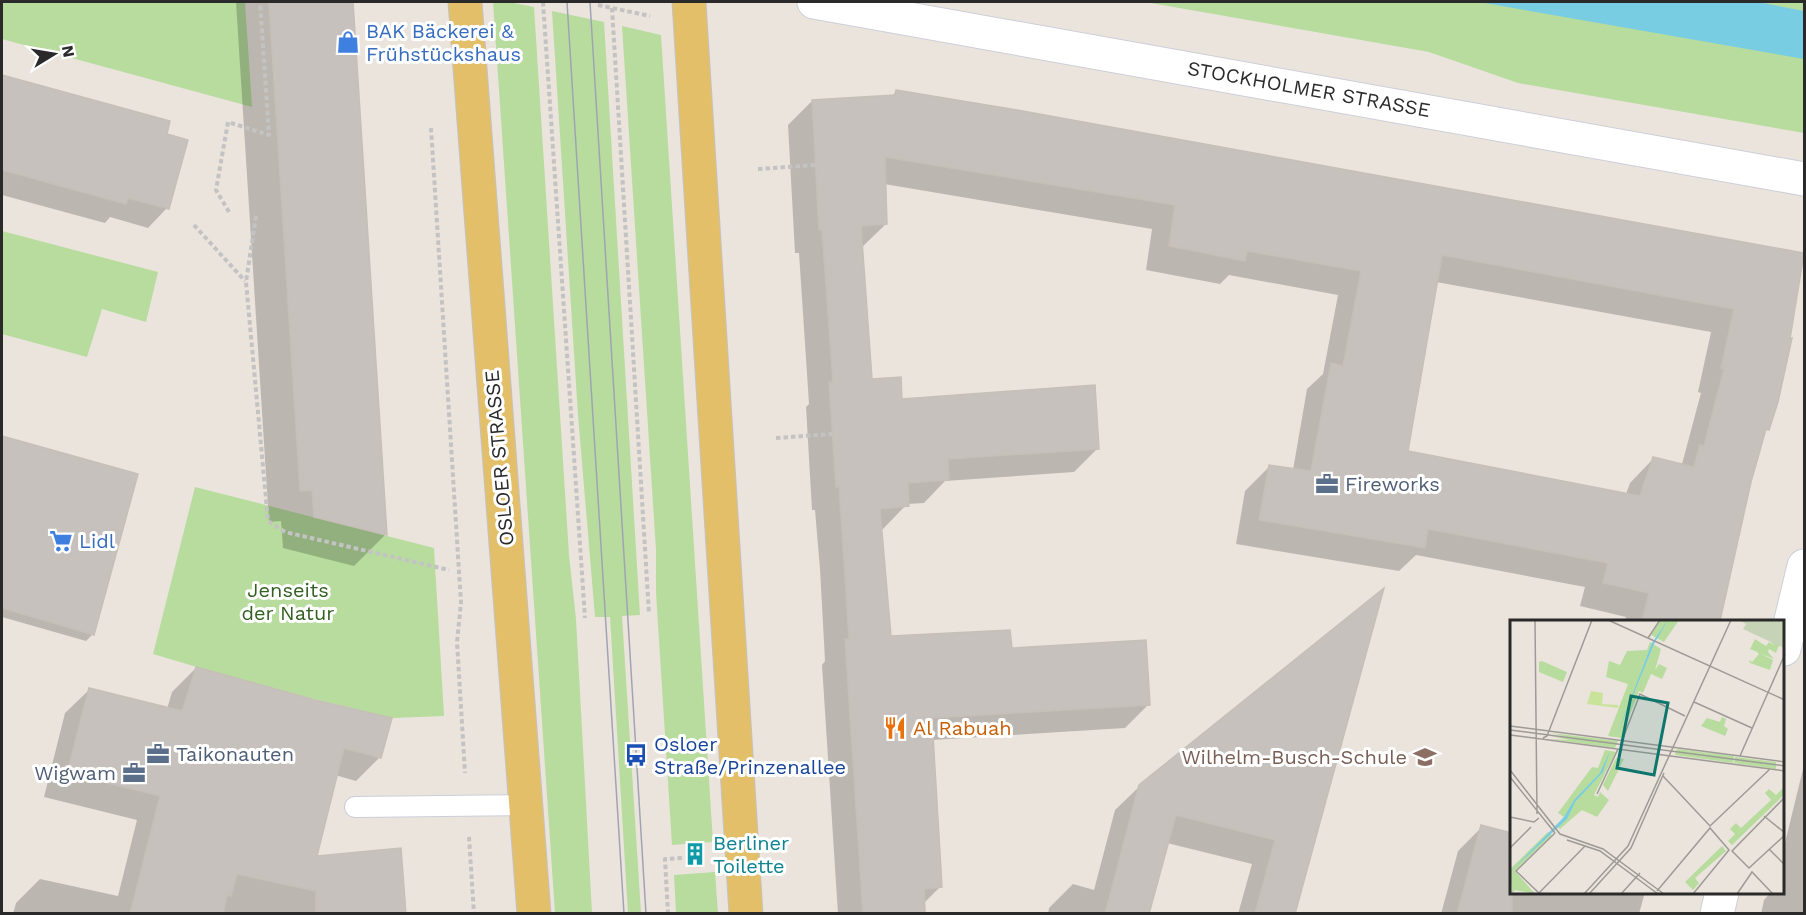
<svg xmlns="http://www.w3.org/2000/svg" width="1806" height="915" font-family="'Work Sans',sans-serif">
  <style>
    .green { fill: #b7dc9e }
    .water { fill: #79cde3 }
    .shadow { fill: #0003; fill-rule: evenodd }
    .building { fill: #c6c1bc; stroke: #c6bfb7; stroke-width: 1.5; fill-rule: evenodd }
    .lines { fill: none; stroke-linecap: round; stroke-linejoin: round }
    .lane-casing { stroke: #cbcfda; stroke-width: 22 }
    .street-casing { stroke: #cbcfda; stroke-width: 35 }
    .primary-casing { stroke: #c3c3c3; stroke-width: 35 }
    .path { stroke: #c3c3c3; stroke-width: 4; stroke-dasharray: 4.5 3; stroke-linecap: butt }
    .lane { stroke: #fff; stroke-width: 20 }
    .street { stroke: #fff; stroke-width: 33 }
    .primary { stroke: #e3bf69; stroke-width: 33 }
    .tram { stroke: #a0a4b2; stroke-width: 1.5 }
    .labels { text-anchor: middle; stroke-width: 6; stroke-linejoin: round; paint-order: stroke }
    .shop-label { font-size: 20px; fill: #366cbe; stroke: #fff; text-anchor: start }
    .street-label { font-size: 20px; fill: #2a2a2a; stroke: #fff }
    .service-label { font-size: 20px; fill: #4e5e75; stroke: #fff; text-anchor: start }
    .park-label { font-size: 20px; fill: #326021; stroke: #fff }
    .food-label { font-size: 20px; fill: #c56008; stroke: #fff; text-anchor: start }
    .transit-label { font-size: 20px; fill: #164399; stroke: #fff; text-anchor: start }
    .education-label { font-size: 20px; fill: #785e54; stroke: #fff; text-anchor: end }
    .culture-label { font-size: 20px; fill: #0d838f; stroke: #fff; text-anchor: start }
    .inset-road { fill: none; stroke: #9e9a95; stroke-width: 1.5 }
    .view { fill: #0f766e; fill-opacity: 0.15; stroke: #0f766e; stroke-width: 3 }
    .inset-edge { fill: none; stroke: #2a2a2a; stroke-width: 3 }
  </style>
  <rect width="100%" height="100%" fill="#ebe4dd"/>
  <path class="green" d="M2,2H245L252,107L2,39Z
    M493,2H509L534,7L569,555L576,619L592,913H555Z
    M1145,2H1804V133L1518,83L1429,52Z
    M552,11L604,22L640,615L622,616L641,913H628L610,617H595L578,415Z
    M622,26L661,35L713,842L672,845L656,593V550Z
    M2,231L158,272L146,322L102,309L87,357L2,334Z
    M195,487L434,548L444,716L392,718L268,688L153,654Z
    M715,872L718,913H676L674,875Z"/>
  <path class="water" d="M1479,2H1758L1804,11V59Z"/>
  <path class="shadow" d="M236,2H352L385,535L354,566L283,548L281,521L269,522Z
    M2,77L168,122L165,135L167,208L148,228L110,217L105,223L2,195Z
    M896,92L1804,254L1767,429L1763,434L1750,482L1718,621H1625L1626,617L1580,606L1585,587L1416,555L1399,571L1236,544L1245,491L1269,467L1293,470L1307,389L1323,374L1338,295L1229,275L1220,284L1146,270L1152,229L884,184L886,224L861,248L871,381L900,400L1098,448L1074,472L945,481L924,503L907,504L883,529L880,530L890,637L1010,650L1149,704L1125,728L932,740L941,886L923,904L924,914H838L822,665L825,661L820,569L815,510H812L806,407L809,404L799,253H795L788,125L812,101L891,97ZM1436,282L1711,332L1698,392L1701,393L1682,464L1653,459L1630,483L1626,494L1406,452Z
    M2,438L137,475L93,634L86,641L2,617Z
    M1382,592L1293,914H1238L1252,864L1167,843L1148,914H1048L1049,908L1073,884L1094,890L1115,810L1140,786Z
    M196,668L380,757L356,781L335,775L315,857L404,914H13L16,903L40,879L118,896L137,820L44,797L65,713L89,690L167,709L172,692Z
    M1804,765V914H1761L1764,900L1771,892H1784V847Z
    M1482,827L1512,835V892H1645L1639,914H1441L1458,851Z"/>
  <path class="building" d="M269,2H353L387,535L314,517L312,490L300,491Z
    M2,75L170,121L167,134L188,140L169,209L128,198L126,204L2,170Z
    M896,90L1017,110L1804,253L1790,339L1792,338L1778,402L1769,430L1766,429L1751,482L1720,621H1642L1649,593L1603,583L1608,563L1428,529L1425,548L1259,520L1269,465L1311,471L1331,363L1343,366L1361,271L1247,251L1245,261L1169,246L1175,205L885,157L887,224L861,226L872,379L901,377L902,399L1095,385L1099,449L948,459L949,480L908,483L909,506L880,509L891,636L1010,630L1012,648L1146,640L1150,705L932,718L942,887L924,889L925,914H863L845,639H849L843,545L839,487H836L829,382H833L822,230H819L812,100L895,95ZM1442,255L1734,309L1721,368L1724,369L1704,446L1700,445L1694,467L1653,457L1640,496L1408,451Z
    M2,436L138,474L94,635L2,608Z
    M1384,588L1295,914H1255L1275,840L1176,815L1149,914H1105L1139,785Z
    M196,667L315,700L392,718L381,758L344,748L317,856L401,848L406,914H316V891L237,874L231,896L227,895L223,914H130L160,796L67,773L89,688L182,711Z
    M1481,825L1512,833V914H1457Z"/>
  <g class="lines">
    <g class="lane-casing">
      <path id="lane" d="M355,807L527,805"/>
    </g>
    <g class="street-casing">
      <path id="street" d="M814,2L1804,179
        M1784,649L1804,566
        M1717,914L1722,892"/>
    </g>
    <g class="primary-casing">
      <path id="primary" d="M465,2L534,914
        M689,2L746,914"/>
    </g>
    <path class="path" d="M543,2L585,618
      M598,5L650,16
      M612,8L649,614
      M431,128L461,603L457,642L465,773
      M758,169L815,165
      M229,212L216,190L228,122L269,135L260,2
      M256,216L246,282L268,521L285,532L449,570
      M194,225L245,281
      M776,438L832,434
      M469,837L474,914
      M668,914L665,859L683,858"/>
    <use href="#lane" class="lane"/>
    <use href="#street" class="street"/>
    <use href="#primary" class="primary"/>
    <path class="tram" d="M567,2L624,914
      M590,2L646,914"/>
  </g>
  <defs>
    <g id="shop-bare" transform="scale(1.8)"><path d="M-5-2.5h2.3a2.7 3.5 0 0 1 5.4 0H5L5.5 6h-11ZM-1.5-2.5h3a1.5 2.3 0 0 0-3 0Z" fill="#3f7fe0" stroke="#fff" stroke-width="2.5" paint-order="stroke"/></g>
    <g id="office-bare" transform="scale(1.8)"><path d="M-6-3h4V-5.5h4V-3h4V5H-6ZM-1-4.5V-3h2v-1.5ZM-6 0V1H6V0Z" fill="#5c6f8a" stroke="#fff" stroke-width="2.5" paint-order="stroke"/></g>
    <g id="supermarket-bare" transform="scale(1.8)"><path d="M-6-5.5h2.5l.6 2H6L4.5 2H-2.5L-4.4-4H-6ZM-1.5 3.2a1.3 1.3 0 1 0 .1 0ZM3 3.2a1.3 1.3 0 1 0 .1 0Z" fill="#3f7fe0" stroke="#fff" stroke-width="2.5" paint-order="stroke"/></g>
    <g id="restaurant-bare" transform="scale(1.8)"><path d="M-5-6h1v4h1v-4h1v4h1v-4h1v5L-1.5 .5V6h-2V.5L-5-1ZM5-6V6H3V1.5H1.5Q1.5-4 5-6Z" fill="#e8710a" stroke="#fff" stroke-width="2.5" paint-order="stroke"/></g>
    <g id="bus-bare" transform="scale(1.8)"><path d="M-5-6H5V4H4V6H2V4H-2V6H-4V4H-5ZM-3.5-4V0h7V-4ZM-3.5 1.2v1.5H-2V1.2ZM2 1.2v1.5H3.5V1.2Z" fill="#1a4fb4" stroke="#fff" stroke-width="2.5" paint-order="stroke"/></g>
    <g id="school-bare" transform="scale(1.8)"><path d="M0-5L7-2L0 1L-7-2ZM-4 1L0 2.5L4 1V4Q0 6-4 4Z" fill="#8d6e63" stroke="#fff" stroke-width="2.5" paint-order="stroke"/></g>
    <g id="building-bare" transform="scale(1.8)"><path d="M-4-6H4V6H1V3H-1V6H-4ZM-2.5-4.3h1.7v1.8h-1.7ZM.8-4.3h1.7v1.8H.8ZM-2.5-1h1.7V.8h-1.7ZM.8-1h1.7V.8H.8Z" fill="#0f9aa8" stroke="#fff" stroke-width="2.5" paint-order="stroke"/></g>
  </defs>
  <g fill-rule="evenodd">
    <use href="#shop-bare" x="348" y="42"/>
    <use href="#office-bare" x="1327" y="484"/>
    <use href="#supermarket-bare" x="61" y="541"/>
    <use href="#restaurant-bare" x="895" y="728"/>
    <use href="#office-bare" x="158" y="754"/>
    <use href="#bus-bare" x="636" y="755"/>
    <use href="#school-bare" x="1425" y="757"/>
    <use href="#office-bare" x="134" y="773"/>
    <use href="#building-bare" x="695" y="854"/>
  </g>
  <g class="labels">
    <g class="shop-label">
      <text x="366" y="38">BAK Bäckerei &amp;<tspan x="366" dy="23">Frühstückshaus</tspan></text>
      <text x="79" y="548">Lidl</text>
    </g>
    <g class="street-label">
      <text transform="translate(1309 89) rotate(10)" y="7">STOCKHOLMER STRASSE</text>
      <text transform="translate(499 458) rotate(-95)" y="7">OSLOER STRASSE</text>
    </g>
    <g class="service-label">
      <text x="1345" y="491">Fireworks</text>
      <text x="176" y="761">Taikonauten</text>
      <text x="116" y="780" text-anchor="end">Wigwam</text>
    </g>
    <g class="park-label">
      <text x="288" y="597">Jenseits<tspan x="288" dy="23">der Natur</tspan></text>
    </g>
    <g class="food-label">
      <text x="913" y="735">Al Rabuah</text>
    </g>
    <g class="transit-label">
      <text x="654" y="751">Osloer<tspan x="654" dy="23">Straße/Prinzenallee</tspan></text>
    </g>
    <g class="education-label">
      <text x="1407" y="764">Wilhelm-Busch-Schule</text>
    </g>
    <g class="culture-label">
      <text x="713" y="850">Berliner<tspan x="713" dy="23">Toilette</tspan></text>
    </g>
  </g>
  <g transform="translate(1510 620)">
    <rect width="274" height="274" fill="#ebe4dd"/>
    <path d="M151,0H169L154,22L141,15ZM245,19L256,26L259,22L265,26L260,21L269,25L266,33L259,29L258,32L264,39L240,29ZM140,22L151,29L145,50L149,44L157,48L152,59L141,54L133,73L129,71L111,118L98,116L118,64L96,57L99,41L110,45L117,31L137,30ZM246,31L263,40L260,50L240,43L239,40L242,42L249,34ZM32,41L57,52L53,62L29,52V42ZM212,97L216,99L214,106L218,109L215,116L191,106L197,98L210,102ZM41,113L108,121L105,128L39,119L60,120L40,116L60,118ZM167,129L224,136L223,143L165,135ZM95,130L106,132L84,175L88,177L90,172L99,180L87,197L72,190L50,209L46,206L54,197L48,193L82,147L88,148ZM225,137L266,142V149L224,143ZM106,138L114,139L98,171L93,165ZM274,167V175L222,225L218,221L225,214L220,209L226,203L231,208L261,180L255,173L259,169L266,175ZM38,212L42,215L5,251L25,274L5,270L2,274L0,249ZM212,226L216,231L185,258L189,263L183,270L175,262Z" fill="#b7dc9e"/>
    <path d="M229,0H274V28L233,9L236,4Z" fill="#c6d3b6"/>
    <path d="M81,71L93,73L92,84L108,85V88L77,84Z" fill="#c9e39b"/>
    <path d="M158,0L144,24L106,117L142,23ZM100,131L93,152L65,182L57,199L0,252L54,197L64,180L90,153Z" fill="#79cde3"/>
    <path class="inset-road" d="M25,0L27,194M98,0L275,80M138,18L150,0M184,82L242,108M0,106L275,142M0,110L275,146M0,115L275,151M33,118L37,116L82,0M112,121L130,74L175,96M230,136L275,34M0,150L50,214L93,229L154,274M153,156L200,206L260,149M0,157L45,213M87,174L108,129M275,177L222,231L239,248L275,215M254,196L275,213M0,197L24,202L29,198M57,220L90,231L148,274M0,228L21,207M259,229L275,245M147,271L200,208L219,230L183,274M29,273L75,226M30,274L6,251L45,213M74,274L118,226L221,0M79,274L121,228L154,153M111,274L130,253M227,274L242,252L263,274"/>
    <path class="view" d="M121,76L158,83L144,155L107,148Z"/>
    <rect width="274" height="274" class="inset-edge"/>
  </g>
  <rect width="1806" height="915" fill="none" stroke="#2a2a2a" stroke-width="6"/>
  <g transform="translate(54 54) rotate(79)" stroke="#ffffff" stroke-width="4.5" paint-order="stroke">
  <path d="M0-4.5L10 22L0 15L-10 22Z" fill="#2a2a2a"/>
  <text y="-9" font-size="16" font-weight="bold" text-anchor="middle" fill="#2a2a2a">N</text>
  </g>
</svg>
